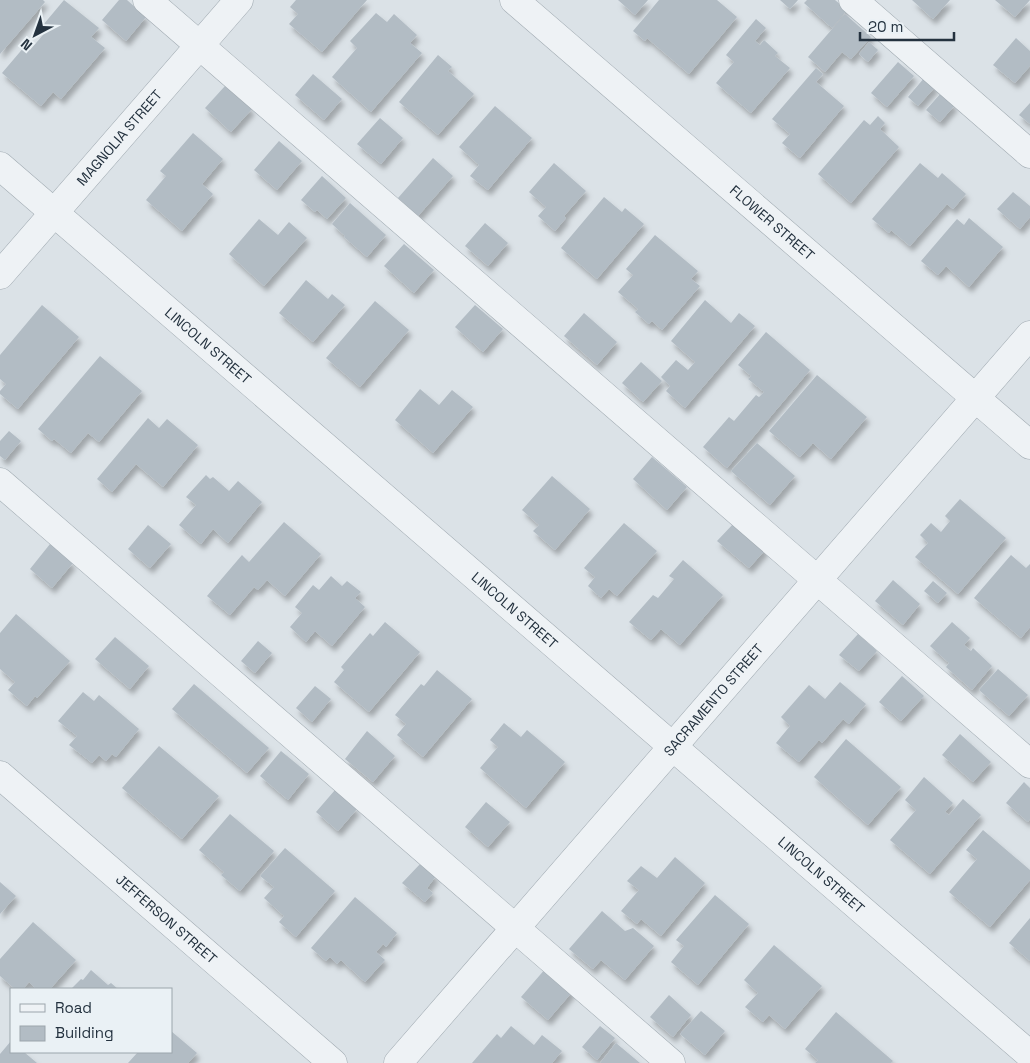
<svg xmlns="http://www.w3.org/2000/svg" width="1030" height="1063" font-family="'Space Grotesk',sans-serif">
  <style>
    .building { fill: #b2bcc4; filter: url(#shadow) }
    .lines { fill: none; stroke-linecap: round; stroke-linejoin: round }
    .minor-casing { stroke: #a0aab1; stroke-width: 29 }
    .minor { stroke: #eef2f5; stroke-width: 28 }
    .labels { text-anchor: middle; stroke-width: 4.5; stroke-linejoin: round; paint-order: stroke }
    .street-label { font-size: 14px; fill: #24323f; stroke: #eaf1f5 }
  </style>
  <defs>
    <filter id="shadow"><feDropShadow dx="3" dy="5.5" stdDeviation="2.5" flood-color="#0004"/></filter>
  </defs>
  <rect width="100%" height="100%" fill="#dbe2e7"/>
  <path class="building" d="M0,0H43L45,2L0,54Z
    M64,0L99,28L91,37L105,48L61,99L53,92L41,106L2,73L25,46L30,50L43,35L38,31Z
    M119,0H127L146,17L126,41L102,20Z
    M296,0H367L322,52L289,24L298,14L290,7Z
    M618,0H648L635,15Z
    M659,0H717L737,17L689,74L647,38L645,41L633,31Z
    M780,0H798L790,9Z
    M807,0H835L847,10L832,28L804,3Z
    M912,0H950L933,19Z
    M995,0H1030L1015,17Z
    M376,13L387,22L394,14L417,35L410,43L422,53L371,112L332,77L357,48L350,41Z
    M845,14L871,37L851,59L842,52L825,72L808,57Z
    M756,19L766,28L755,41L760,45L764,40L778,53L775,56L790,68L751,113L716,83L734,62L726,55Z
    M1016,38L1030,51V66L1015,83L993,65Z
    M869,42L878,50L868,62L859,54Z
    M438,55L452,67L448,71L474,94L438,135L399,102Z
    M898,62L914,76L887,107L871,93Z
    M816,68L823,74L816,82L844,106L800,158L782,143L790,134L772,119Z
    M313,74L342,99L324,120L295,95Z
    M925,77L936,86L918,106L908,97Z
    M225,86L252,109L231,132L205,108Z
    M941,93L955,105L940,122L926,110Z
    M1030,103V124L1019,115Z
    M495,106L532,138L488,190L470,176L479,165L459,147Z
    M878,116L885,123L880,129L899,147L851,203L818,174L864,120L870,125Z
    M380,118L403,138L381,164L357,144Z
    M193,133L223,159L202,184L213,194L182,231L146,200L166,176L160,171Z
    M279,141L302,161L277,190L254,170Z
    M433,158L453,176L418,216L398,198Z
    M554,163L586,191L564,216L566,218L555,231L538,216L546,207L529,192Z
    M920,163L938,178L942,173L966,194L953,209L947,204L910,246L891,230L889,233L872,219Z
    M322,176L346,198L327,219L317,210L315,212L301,200Z
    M1013,192L1030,206V217L1020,229L997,209Z
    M604,197L622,212L625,208L644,224L597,279L561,248Z
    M350,203L386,235L367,257L344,237L345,236L332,224Z
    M969,218L1003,247L969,287L946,266L938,275L921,261L957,219L964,225Z
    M259,219L278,235L289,222L307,238L264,286L229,254Z
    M485,223L508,243L488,266L465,246Z
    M655,235L698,271L691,279L700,286L662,330L652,321L649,324L635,312L638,309L618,292L633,275L626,269Z
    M404,244L434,270L414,293L384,266Z
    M306,280L328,299L332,294L345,305L313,342L279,313Z
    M705,300L731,323L739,313L755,326L685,408L666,391L670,386L661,377L676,360L688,370L695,362L671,341Z
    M375,301L409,330L360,387L326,358Z
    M42,305L79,337L18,409L0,394V391L6,384L0,379V355Z
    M475,305L503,329L483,352L455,327Z
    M584,313L617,342L597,365L564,336Z
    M766,332L810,370L727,468L703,447L729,417L734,421L756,395L759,397L764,392L748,379L751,376L738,365Z
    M100,356L142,391L99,442L88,433L71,453L54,439L52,441L38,429Z
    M641,362L662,381L643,402L622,383Z
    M817,375L867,417L831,459L813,443L800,457L769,431Z
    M420,389L439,405L452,390L473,407L433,453L395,420Z
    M148,418L159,428L167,419L198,445L163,487L136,464L112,492L97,479Z
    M9,431L21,441L5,460L0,456V441Z
    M757,443L795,476L770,505L731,471Z
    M652,457L687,487L667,510L633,479Z
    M206,475L210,479L213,477L229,491L238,481L262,502L228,543L213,529L201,544L179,525L196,505L186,497Z
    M552,476L590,509L555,550L533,531L539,525L522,510Z
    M960,499L1006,538L958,594L915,557L928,543L920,535L931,523L941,532L950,521L945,516Z
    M284,522L321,554L285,596L267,580L258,590L254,587L230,615L207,596L242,555L249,562Z
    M735,522L766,549L749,568L717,541Z
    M624,523L657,551L617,596L609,589L601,598L588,586L595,577L584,568Z
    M148,525L171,544L150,568L128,549Z
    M50,544L73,563L52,588L30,569Z
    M1011,555L1026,568L1030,564V627L1021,638L974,598Z
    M683,560L723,595L680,645L661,629L651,640L629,622L653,595L658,598L674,579L669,576Z
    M331,576L342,586L347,581L361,592L355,598L365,607L332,646L315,631L306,642L290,627L302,613L295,607L313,585L319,590Z
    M893,580L920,604L903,625L875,601Z
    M933,581L947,593L938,603L924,591Z
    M16,614L70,661L37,698L35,696L27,706L8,690L15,682L0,669V633Z
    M385,622L420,652L369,712L334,682L344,670L341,667L370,633L373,636Z
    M952,622L970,638L964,645L971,651L973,648L992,666L972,690L946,667L949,663L930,646Z
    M858,634L877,651L859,671L839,655Z
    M115,637L149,666L130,689L95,659Z
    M258,641L272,653L255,673L241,661Z
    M998,669L1028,695L1009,716L979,690Z
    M437,670L472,699L423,757L397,735L406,724L395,715L421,684L424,686Z
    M902,676L924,696L901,721L879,702Z
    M840,682L866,704L849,724L843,719L822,743L819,740L799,762L776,743L790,726L781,717L809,685L825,699Z
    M194,684L269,748L247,773L172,709Z
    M315,686L331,699L312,722L296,708Z
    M83,692L94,701L99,695L139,729L116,757L112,754L106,761L99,755L92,763L69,745L77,736L58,721Z
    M504,723L521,737L527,730L565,762L526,808L480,768L498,747L490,740Z
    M367,731L395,756L373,782L345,759Z
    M960,734L991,762L973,782L942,755Z
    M846,739L901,787L868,825L814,777Z
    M159,746L219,796L182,839L122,788Z
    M281,751L309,774L288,800L260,776Z
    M924,777L953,803L945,812L949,815L963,799L981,815L930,874L890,840L916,810L905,800Z
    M1024,782L1030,788V819L1028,822L1006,803Z
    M335,790L357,809L338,831L316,812Z
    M486,802L510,822L488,847L465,827Z
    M230,814L274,851L240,891L221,875L224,872L199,850Z
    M983,830L1030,870V880L990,927L949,892L977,859L966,850Z
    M285,848L335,891L296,937L279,922L284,916L264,898L274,887L260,876Z
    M675,857L705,883L661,936L641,919L637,924L621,911L639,890L627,881L641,866L657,878Z
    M421,863L436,876L427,888L433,893L425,902L402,883Z
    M0,882L16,896L0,914Z
    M715,895L749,924L698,985L671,962L684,946L676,940Z
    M355,897L397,933L386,947L383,944L376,952L385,960L365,982L341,960L337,964L330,957L326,961L311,948Z
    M602,911L625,931L633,928L654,946L625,980L601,960L593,969L569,949Z
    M1030,918V961L1009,943Z
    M33,922L76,960L50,989H36L29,982L23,989H15L0,976V959Z
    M774,945L822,986L785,1029L769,1015L763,1022L745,1007L758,993L744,980Z
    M546,968L573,991L548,1020L521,997Z
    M91,970L108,985L111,983L118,989H71L81,979L83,980Z
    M669,995L691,1015L673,1037L650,1017Z
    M701,1011L725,1031L705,1055L680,1034Z
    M836,1012L893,1061L891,1063H815L818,1060L805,1049Z
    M511,1026L534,1045L542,1035L562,1051L552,1063H472L497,1034L501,1038Z
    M600,1026L615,1038L597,1060L582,1047Z
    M171,1031L197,1053L188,1063H128L138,1052H171Z
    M11,1041V1052H24L37,1063H0V1054Z
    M616,1043L640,1063H600Z"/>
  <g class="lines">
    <g class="minor-casing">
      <g id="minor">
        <path d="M147,0L1030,764"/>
        <path id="s1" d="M514,0L1030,445"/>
        <path d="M853,0L1030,154"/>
        <path id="s2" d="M0,166L1030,1055"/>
        <path id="s3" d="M0,275L239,0"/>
        <path d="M0,482L671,1063"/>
        <path id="s4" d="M0,775L333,1063"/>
        <path id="s5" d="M398,1063L1030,335"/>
      </g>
    </g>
    <use href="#minor" class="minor"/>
  </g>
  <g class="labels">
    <g class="street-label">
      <text dy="5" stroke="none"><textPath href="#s3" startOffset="182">MAGNOLIA STREET</textPath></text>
      <text dy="5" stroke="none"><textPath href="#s1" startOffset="341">FLOWER STREET</textPath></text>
      <text dy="5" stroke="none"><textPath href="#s2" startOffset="275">LINCOLN STREET</textPath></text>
      <text dy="5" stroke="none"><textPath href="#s2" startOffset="680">LINCOLN STREET</textPath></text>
      <text dy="5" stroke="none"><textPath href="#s5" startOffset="481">SACRAMENTO STREET</textPath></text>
      <text dy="5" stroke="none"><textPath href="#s2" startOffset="1085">LINCOLN STREET</textPath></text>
      <text dy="5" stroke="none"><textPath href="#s4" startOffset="220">JEFFERSON STREET</textPath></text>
    </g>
  </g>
  <rect x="10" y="988" width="162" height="65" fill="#eaf1f5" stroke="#9ba5ac"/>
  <rect x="20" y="1004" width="25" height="8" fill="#eef2f5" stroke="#9ba5ac"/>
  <text x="55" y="1013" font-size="15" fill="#24323f">Road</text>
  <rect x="20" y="1026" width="25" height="15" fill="#b2bcc4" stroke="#9ba5ac"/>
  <text x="55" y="1038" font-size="15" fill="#24323f">Building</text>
  <g transform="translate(35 35) rotate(221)" stroke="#eaf1f5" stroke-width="4" paint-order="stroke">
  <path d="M0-4L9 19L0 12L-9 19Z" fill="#24323f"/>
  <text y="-8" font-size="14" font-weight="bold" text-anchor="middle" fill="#24323f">N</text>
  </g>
  <path d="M860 32v8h94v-8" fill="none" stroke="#24323f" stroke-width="2.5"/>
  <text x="868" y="32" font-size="15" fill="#24323f" stroke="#eaf1f5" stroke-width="4" paint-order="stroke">20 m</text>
</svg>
